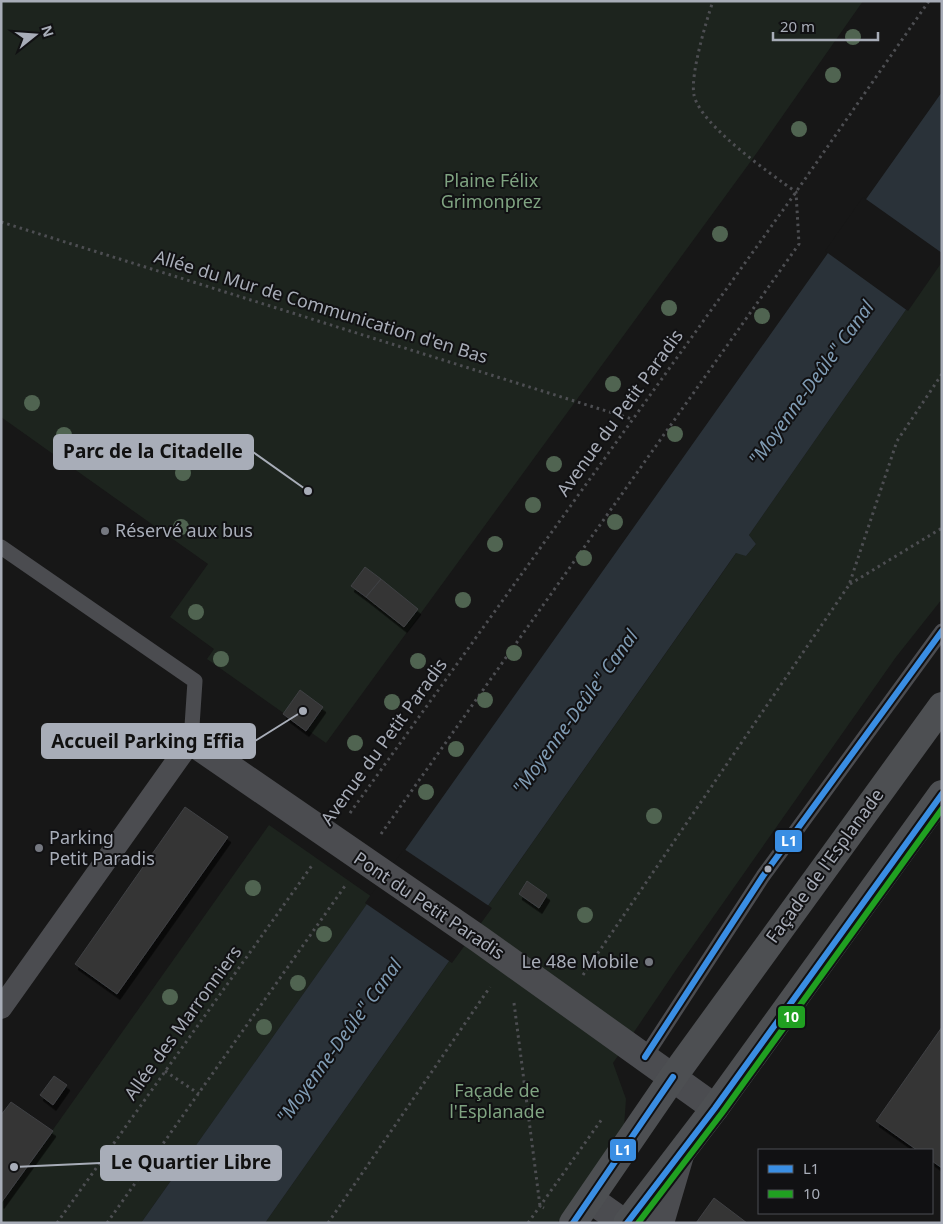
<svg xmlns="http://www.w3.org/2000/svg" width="943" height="1224" font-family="'Noto Sans',sans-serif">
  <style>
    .green { fill: #1d241e }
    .water { fill: #2a3239 }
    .pier { fill: #171717 }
    .building { fill: #353536; stroke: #3f4043; filter: url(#shadow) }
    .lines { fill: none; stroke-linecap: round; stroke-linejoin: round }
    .path { stroke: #4d4e52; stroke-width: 3; stroke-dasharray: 2.5 4; stroke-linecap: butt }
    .service { stroke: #4b4c50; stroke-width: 15 }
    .pedestrian { stroke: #4b4c50; stroke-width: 22 }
    .minor { stroke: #4b4c50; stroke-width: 28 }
    .primary { stroke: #4d4f52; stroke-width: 28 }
    .bus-1-casing { stroke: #111113; stroke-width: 10 }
    .bus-2-casing { stroke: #111113; stroke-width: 10 }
    .bus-1 { stroke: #3a8ee3; stroke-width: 6 }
    .bus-2 { stroke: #20a021; stroke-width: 6 }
    .tree { fill: #506451 }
    .poi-dot { fill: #757880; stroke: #111113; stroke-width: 2 }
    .bus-dot { fill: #a8adb8; stroke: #111113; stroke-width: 2 }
    .labels { text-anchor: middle; stroke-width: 4; stroke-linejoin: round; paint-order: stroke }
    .park-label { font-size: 18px; fill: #7fa381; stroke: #111113 }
    .street-label { font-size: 18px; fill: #a8adb8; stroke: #111113 }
    .poi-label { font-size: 18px; fill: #a8adb8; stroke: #111113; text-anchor: start }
    .water-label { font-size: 19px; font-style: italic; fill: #7f9bb3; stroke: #111113 }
    .leader { fill: none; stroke: #a8adb8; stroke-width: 2 }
    .callout-dot { fill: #a8adb8; stroke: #111113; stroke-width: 2 }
    .callout { fill: #a8adb8; stroke: #a8adb8; stroke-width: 2 }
    .callout-label { font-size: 19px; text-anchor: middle; font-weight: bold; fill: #111 }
    .line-badge { stroke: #111113; stroke-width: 2 }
    .badge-label { font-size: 14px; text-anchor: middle; font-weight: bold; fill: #fff }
  </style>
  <defs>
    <filter id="shadow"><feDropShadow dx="3" dy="5.5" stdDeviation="0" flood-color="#0009"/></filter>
  </defs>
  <rect width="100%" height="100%" fill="#171717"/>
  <path class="green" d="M1,1H863L751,161L326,743L207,659L214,649L170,617L208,564L1,417Z
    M942,258V599L896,657L678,967L613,1063L626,1099L624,1127L557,1223H265L737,552L746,556L756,544L749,535Z
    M269,825L372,897L141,1223H1V1203Z"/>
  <path class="water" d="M942,92V258L749,535L756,544L746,556L736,553L265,1223H141Z"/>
  <path class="pier" d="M863,197L942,253V262L908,311L825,251Z
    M404,849L492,908L452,963L365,903Z"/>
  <path class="building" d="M365,567L381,579L366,597L351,586Z
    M381,579L418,609L404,627L366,597Z
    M300,690L323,707L306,731L283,714Z
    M185,807L228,837L117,994L75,964Z
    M527,881L547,895L539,908L519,894Z
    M942,1027V1168L932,1161V1150H917L876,1121Z
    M54,1076L67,1085L53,1105L40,1095Z
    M11,1102L53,1131L1,1203V1115Z
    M714,1198L747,1223H696Z"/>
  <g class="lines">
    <path class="path" d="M1,222L632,419
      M850,584L942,528
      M350,813L796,192L929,1
      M381,834L799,244L796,192C771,174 700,125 694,95C690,75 706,22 713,1
      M583,975L849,585L897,441L942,374
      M514,1003L540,1206L544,1208
      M165,1071L199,1094
      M57,1223L313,864
      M107,1223L345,886
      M328,1223L490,987
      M528,1223L602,1119"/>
    <path class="service" d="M1,547L195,681L191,741
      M645,1057L763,876L942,631"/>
    <path class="pedestrian" d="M1,1008L191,741"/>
    <path class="minor" d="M191,741L479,939L715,1108
      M590,1199L624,1223
      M660,1223L680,1155"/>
    <path class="primary" d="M573,1223L673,1077L942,706
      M627,1223L715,1108L942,794"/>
    <g class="bus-1-casing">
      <path id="bus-1" d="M645,1057L763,876L942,631
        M573,1223L673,1077
        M627,1223L715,1108L942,794"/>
    </g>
    <g class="bus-2-casing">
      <path id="bus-2" d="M638,1223L722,1113L942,809"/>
    </g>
    <use href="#bus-1" class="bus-1"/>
    <use href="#bus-2" class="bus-2"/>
  </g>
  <g class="tree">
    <circle cx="853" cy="37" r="8"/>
    <circle cx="833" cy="75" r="8"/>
    <circle cx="799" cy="129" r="8"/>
    <circle cx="720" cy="234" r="8"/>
    <circle cx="669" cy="308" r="8"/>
    <circle cx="762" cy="316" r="8"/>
    <circle cx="613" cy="384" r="8"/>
    <circle cx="32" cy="403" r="8"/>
    <circle cx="675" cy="434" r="8"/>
    <circle cx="64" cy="435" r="8"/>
    <circle cx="554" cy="464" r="8"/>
    <circle cx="183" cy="473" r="8"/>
    <circle cx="533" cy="505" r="8"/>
    <circle cx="615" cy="522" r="8"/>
    <circle cx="181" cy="527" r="8"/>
    <circle cx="495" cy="544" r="8"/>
    <circle cx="584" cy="558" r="8"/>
    <circle cx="463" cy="600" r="8"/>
    <circle cx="196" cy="612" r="8"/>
    <circle cx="514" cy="653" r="8"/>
    <circle cx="221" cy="659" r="8"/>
    <circle cx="418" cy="661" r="8"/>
    <circle cx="485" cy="700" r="8"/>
    <circle cx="392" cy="702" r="8"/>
    <circle cx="355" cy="743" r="8"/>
    <circle cx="456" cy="749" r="8"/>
    <circle cx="426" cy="792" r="8"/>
    <circle cx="654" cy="816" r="8"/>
    <circle cx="253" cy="888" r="8"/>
    <circle cx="585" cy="915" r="8"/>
    <circle cx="324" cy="934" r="8"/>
    <circle cx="298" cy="983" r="8"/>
    <circle cx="170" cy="997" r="8"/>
    <circle cx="264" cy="1027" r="8"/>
  </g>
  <g class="poi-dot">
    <circle cx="105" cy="531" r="5"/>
    <circle cx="39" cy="848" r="5"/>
    <circle cx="649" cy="962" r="5"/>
  </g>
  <circle class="bus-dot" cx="768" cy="869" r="4.5"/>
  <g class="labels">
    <g class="park-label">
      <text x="491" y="187">Plaine Félix<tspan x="491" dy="21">Grimonprez</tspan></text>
      <text x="497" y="1097">Façade de<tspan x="497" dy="21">l'Esplanade</tspan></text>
    </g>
    <g class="street-label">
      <text transform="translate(321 307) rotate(17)" y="6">Allée du Mur de Communication d'en Bas</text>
      <text transform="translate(620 413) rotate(-54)" y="6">Avenue du Petit Paradis</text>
      <text transform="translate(384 742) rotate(-54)" y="6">Avenue du Petit Paradis</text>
      <text transform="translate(825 866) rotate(-54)" y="6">Façade de l'Esplanade</text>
      <text transform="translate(429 906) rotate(34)" y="6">Pont du Petit Paradis</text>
      <text transform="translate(183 1023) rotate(-54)" y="6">Allée des Marronniers</text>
    </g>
    <g class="poi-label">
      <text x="115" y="537">Réservé aux bus</text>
      <text x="49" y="844">Parking<tspan x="49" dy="21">Petit Paradis</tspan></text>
      <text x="639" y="968" text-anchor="end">Le 48e Mobile</text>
    </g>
    <g class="water-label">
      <text transform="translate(811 383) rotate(-54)" y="7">"Moyenne-Deûle" Canal</text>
      <text transform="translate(575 712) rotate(-54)" y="7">"Moyenne-Deûle" Canal</text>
      <text transform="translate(339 1041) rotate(-54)" y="7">"Moyenne-Deûle" Canal</text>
    </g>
  </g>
  <path class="leader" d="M308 491L253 452M303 711L255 741M14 1167L101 1163"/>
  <g class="callout-dot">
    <circle cx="308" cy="491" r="5"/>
    <circle cx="303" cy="711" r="5"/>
    <circle cx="14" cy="1167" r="5"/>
  </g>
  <g class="callout">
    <rect x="54" y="435" width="199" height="34" rx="5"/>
    <rect x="42" y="724" width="213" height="34" rx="5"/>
    <rect x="101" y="1146" width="180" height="34" rx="5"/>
  </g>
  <g class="callout-label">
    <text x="153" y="458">Parc de la Citadelle</text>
    <text x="148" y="748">Accueil Parking Effia</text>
    <text x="191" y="1169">Le Quartier Libre</text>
  </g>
  <g class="line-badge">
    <rect x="774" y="829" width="29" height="24" rx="5" fill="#3a8ee3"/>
    <rect x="777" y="1005" width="29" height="24" rx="5" fill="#20a021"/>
    <rect x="609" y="1138" width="28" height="24" rx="5" fill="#3a8ee3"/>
  </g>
  <g class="badge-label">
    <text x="789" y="846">L1</text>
    <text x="791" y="1022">10</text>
    <text x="623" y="1155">L1</text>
  </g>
  <rect width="943" height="1224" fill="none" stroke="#a8adb8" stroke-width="5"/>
  <rect x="758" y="1149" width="175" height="65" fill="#111113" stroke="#4d4f55"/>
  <rect x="768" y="1165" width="25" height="8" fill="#3a8ee3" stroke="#4d4f55"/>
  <text x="803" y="1174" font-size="15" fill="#a8adb8">L1</text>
  <rect x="768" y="1190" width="25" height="8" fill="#20a021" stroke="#4d4f55"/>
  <text x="803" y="1199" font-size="15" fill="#a8adb8">10</text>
  <g transform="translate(35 35) rotate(73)" stroke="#111113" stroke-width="4" paint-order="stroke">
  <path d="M0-4L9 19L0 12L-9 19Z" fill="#a8adb8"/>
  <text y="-8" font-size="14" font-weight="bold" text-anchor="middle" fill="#a8adb8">N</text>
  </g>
  <path d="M773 32v8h105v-8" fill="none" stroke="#a8adb8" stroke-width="2.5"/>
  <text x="780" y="32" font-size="15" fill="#a8adb8" stroke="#111113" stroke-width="4" paint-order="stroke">20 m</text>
</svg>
